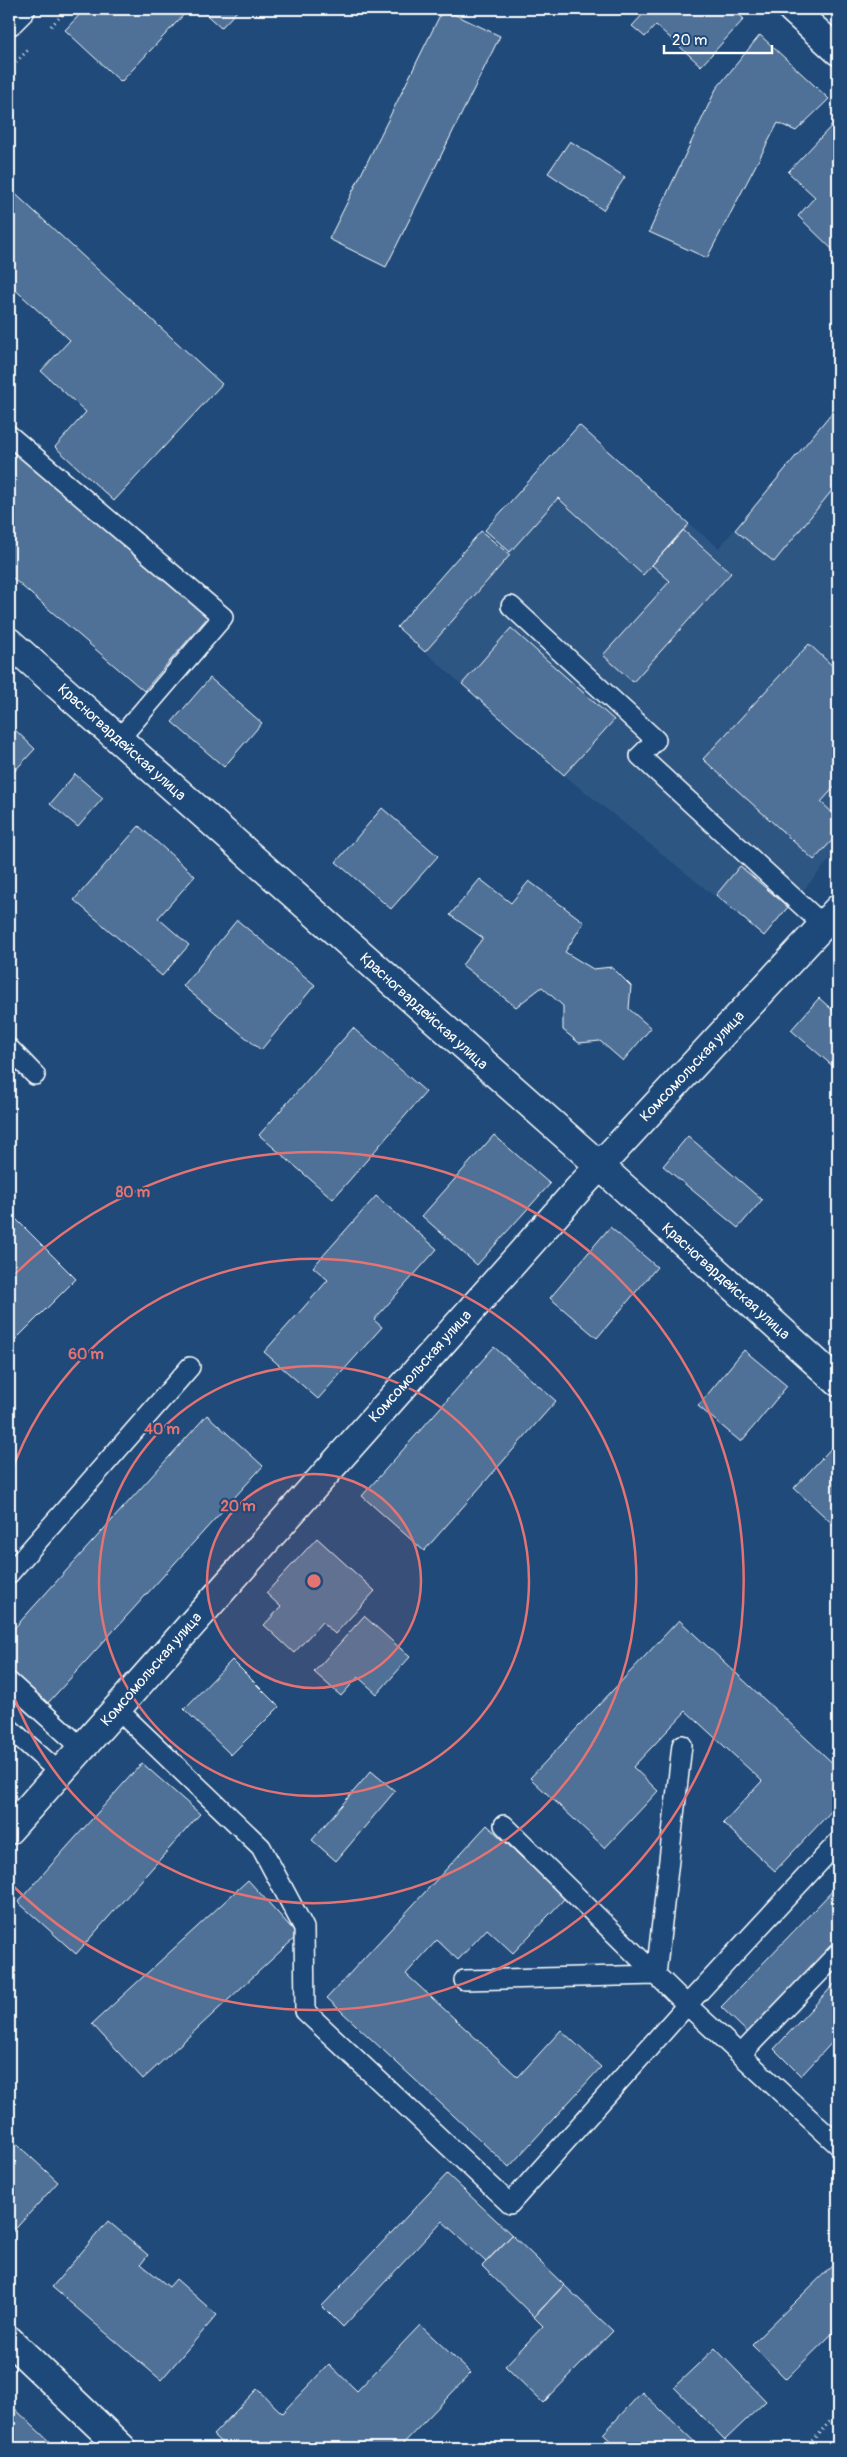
<svg xmlns="http://www.w3.org/2000/svg" width="847" height="2457" font-family="Pangolin,sans-serif">
  <style>
    .built { fill: #2e5683 }
    .building { fill: #507197; stroke: #fff }
    .lines { fill: none; stroke-linecap: round; stroke-linejoin: round }
    .service-casing { stroke: #fff; stroke-width: 22 }
    .minor-casing { stroke: #fff; stroke-width: 31 }
    .tertiary-casing { stroke: #fff; stroke-width: 31 }
    .primary-casing { stroke: #fff; stroke-width: 31 }
    .path { stroke: #fff; stroke-width: 3; stroke-dasharray: 1 4; stroke-linecap: butt }
    .service { stroke: #1f4a7a; stroke-width: 19 }
    .minor { stroke: #1f4a7a; stroke-width: 28 }
    .tertiary { stroke: #1f4a7a; stroke-width: 28 }
    .primary { stroke: #1f4a7a; stroke-width: 28 }
    .ring { fill: none; stroke: #e47373; stroke-width: 2.5 }
    .labels { text-anchor: middle; stroke-width: 4; stroke-linejoin: round; paint-order: stroke }
    .street-label { font-size: 15px; fill: #fff; stroke: #1f4a7a }
    .centre { fill: #e47373; stroke: #1f4a7a; stroke-width: 2.5 }
    .ring-label { font-size: 15px; text-anchor: middle; font-weight: bold; fill: #e47373; stroke: #1f4a7a; stroke-width: 4; stroke-linejoin: round; paint-order: stroke }
  </style>
  <rect width="100%" height="100%" fill="#1f4a7a"/>
  <filter id="ink" filterUnits="userSpaceOnUse"><feTurbulence type="fractalNoise" baseFrequency=".02" numOctaves="2"/><feDisplacementMap in="SourceGraphic" scale="10" xChannelSelector="R" yChannelSelector="G"/><feConvolveMatrix kernelMatrix="1 2 1 2 8 2 1 2 1" color-interpolation-filters="sRGB"/></filter>
  <g filter="url(#ink)">
    <path class="built" d="M838,405V850L764,936L564,775L397,627L481,531L485,530L579,425L689,524L719,548Z"/>
    <path class="building" d="M85,9H189L121,82L65,30Z
      M200,9H239L221,28Z
      M443,9L500,36L386,267L329,239Z
      M641,9H733L744,19L701,66L656,25L645,37L632,26L645,12Z
      M760,35L829,99L796,131L778,123L707,258L649,232L716,89Z
      M838,119V255L798,216L815,197L788,172Z
      M570,141L625,177L603,210L548,173Z
      M9,188L222,384L114,501L55,447L86,412L41,371L70,340L9,284Z
      M838,405V483L774,562L735,530Z
      M579,425L689,524L643,575L558,498L510,552L485,530Z
      M9,446L208,617L144,691L9,575Z
      M683,530L731,573L633,682L603,655L670,581L652,565Z
      M481,531L510,555L425,652L397,627Z
      M511,628L614,720L564,775L462,684Z
      M809,644L838,671V783L821,802L838,818V834L814,860L703,759Z
      M210,678L262,723L224,767L172,722Z
      M9,724L35,749L9,777Z
      M75,774L103,798L78,827L50,804Z
      M382,808L438,856L391,909L336,862Z
      M139,826L195,876L158,918L189,945L162,976L74,900Z
      M740,866L788,907L764,936L716,895Z
      M480,879L511,903L529,881L584,922L565,952L593,969L612,967L631,986L629,1009L651,1028L623,1061L600,1041L579,1043L563,1030V1006L542,987L516,1007L462,965L483,938L450,915Z
      M237,920L315,985L261,1050L183,986Z
      M819,998L838,1015V1065L835,1068L791,1030Z
      M353,1028L426,1092L333,1199L259,1135Z
      M494,1135L550,1184L477,1265L422,1216Z
      M688,1136L762,1200L738,1228L663,1166Z
      M376,1196L437,1249L374,1320L382,1327L318,1399L264,1352L328,1280L313,1267Z
      M9,1212L76,1279L11,1344L9,1341Z
      M610,1227L657,1267L597,1338L550,1298Z
      M494,1347L556,1401L424,1551L362,1496Z
      M744,1350L787,1386L741,1442L698,1406Z
      M207,1415L263,1466L47,1704L9,1670V1634Z
      M837,1442L838,1443V1529L794,1488Z
      M317,1538L375,1591L335,1634L322,1622L294,1653L264,1625L281,1607L266,1593Z
      M364,1616L410,1657L377,1694L358,1677L341,1696L314,1672Z
      M679,1620L838,1768V1804L775,1871L723,1823L762,1781L686,1711L633,1767L658,1791L605,1848L530,1778Z
      M232,1660L279,1707L231,1755L184,1709Z
      M142,1763L200,1814L76,1954L18,1902Z
      M371,1771L395,1791L336,1861L312,1840Z
      M487,1825L565,1898L513,1953L487,1929L458,1960L437,1940L406,1974L518,2077L561,2030L601,2067L509,2167L327,1998Z
      M248,1880L298,1935L143,2079L92,2024Z
      M838,1885V1939L748,2033L721,2007Z
      M838,1980V2036L801,2076L774,2049Z
      M9,2137L58,2182L9,2236Z
      M447,2174L512,2235L486,2262L442,2221L343,2327L322,2306Z
      M108,2221L148,2255L141,2264L169,2287L176,2279L217,2315L161,2380L52,2287Z
      M512,2235L564,2285L534,2317L482,2266Z
      M838,2260V2328L786,2379L752,2344Z
      M564,2285L613,2331L543,2403L505,2366L543,2326L534,2317Z
      M420,2325L471,2373L399,2448H227L213,2435L257,2389L282,2413L329,2364L357,2391Z
      M715,2348L766,2401L725,2440L674,2387Z
      M642,2392L701,2448H618L603,2434Z
      M12,2406L56,2448H9V2410Z"/>
    <g class="lines">
      <g class="service-casing">
        <path id="service" d="M9,435L223,617L119,739
          M511,606L656,740L640,756L823,925
          M9,1048L35,1075
          M9,1574L190,1367
          M9,1682L82,1748
          M116,1708L261,1847L304,1928L305,2011L510,2204L687,2005L504,1825
          M9,1728L60,1773
          M838,1842L687,2005L838,2145
          M464,1980L656,1975L682,1745
          M741,2054L838,1953"/>
      </g>
      <g class="minor-casing">
        <path id="minor" d="M792,9L838,51
          M9,21L21,9
          M9,1830L582,1185L838,909"/>
      </g>
      <g class="tertiary-casing">
        <path id="tertiary" d="M9,642L600,1166L838,1382"/>
      </g>
      <g class="primary-casing">
        <path id="primary" d="M9,2340L122,2448"/>
      </g>
      <path class="path" d="M51,26L68,9
        M9,69L29,49
        M805,2448L838,2413"/>
      <use href="#service" class="service"/>
      <use href="#minor" class="minor"/>
      <use href="#tertiary" class="tertiary"/>
      <use href="#primary" class="primary"/>
    </g>
  </g>
  <circle cx="314" cy="1581" r="107" fill="#e47373" fill-opacity=".12"/>
  <g class="ring">
    <circle cx="314" cy="1581" r="107"/>
    <circle cx="314" cy="1581" r="215"/>
    <path d="M10 1476A322 322 0 1 1 10 1686"/>
    <path d="M11 1278A429 429 0 1 1 11 1884"/>
  </g>
  <g class="labels">
    <g class="street-label">
      <text transform="translate(122 742) rotate(42)" y="5">Красногвардейская улица</text>
      <text transform="translate(424 1011) rotate(42)" y="5">Красногвардейская улица</text>
      <text transform="translate(692 1066) rotate(-47)" y="5">Комсомольская улица</text>
      <text transform="translate(726 1281) rotate(42)" y="5">Красногвардейская улица</text>
      <text transform="translate(420 1366) rotate(-48)" y="5">Комсомольская улица</text>
      <text transform="translate(151 1669) rotate(-49)" y="5">Комсомольская улица</text>
    </g>
  </g>
  <circle cx="314" cy="1581" r="8" class="centre"/>
  <g class="ring-label">
    <text x="133" y="1197">80 m</text>
    <text x="86" y="1359">60 m</text>
    <text x="162" y="1434">40 m</text>
    <text x="238" y="1511">20 m</text>
  </g>
  <rect width="847" height="2457" fill="none" stroke="#1f4a7a" stroke-width="30"/>
  <rect x="15" y="15" width="817" height="2427" fill="none" stroke="#fff" stroke-width="2" filter="url(#ink)"/>
  <path d="M664 45v8h108v-8" fill="none" stroke="#ffffff" stroke-width="2.5"/>
  <text x="672" y="45" font-size="15" fill="#ffffff" stroke="#1f4a7a" stroke-width="4" paint-order="stroke">20 m</text>
</svg>
